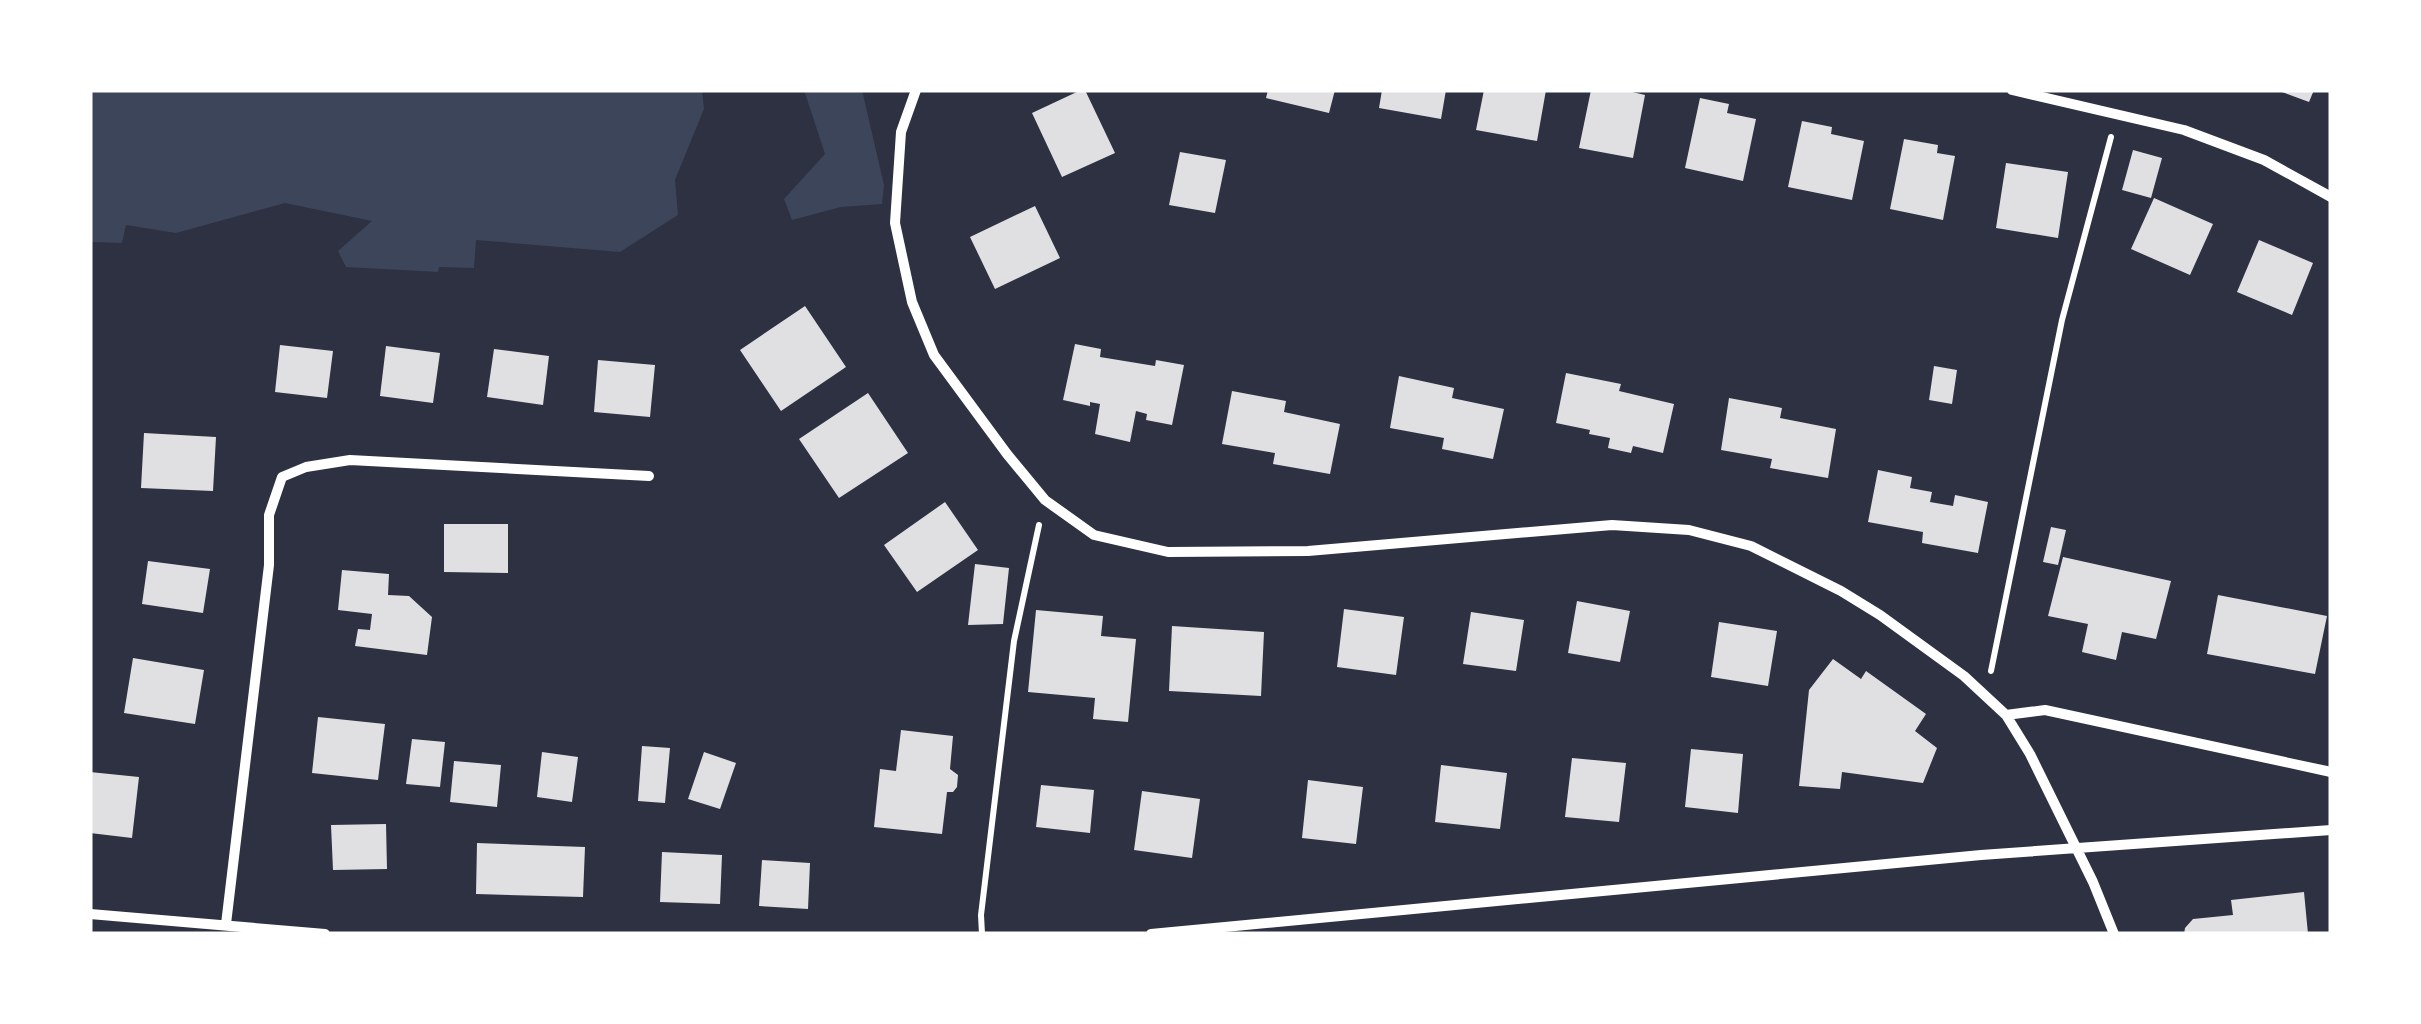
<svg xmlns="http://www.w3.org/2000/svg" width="2421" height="1024" font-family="'Work Sans',sans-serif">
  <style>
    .green { fill: #3c4559 }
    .building { fill: #e0e0e3 }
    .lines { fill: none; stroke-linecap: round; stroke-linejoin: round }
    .path { stroke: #fff; stroke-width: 6 }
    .minor { stroke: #fff; stroke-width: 10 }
  </style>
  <rect width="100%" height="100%" fill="#2d3142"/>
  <path class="green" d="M90,90H702L704,109L675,180L678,215L620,252L476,240L474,268L439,267L438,272L346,267L338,251L372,221L285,203L176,233L126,225L122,243L90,242Z
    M804,90H862L884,185L882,204L841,207L792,220L784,199L825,154Z"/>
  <path class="building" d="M1081,90H1085L1115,153L1062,177L1032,113Z
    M1268,90H1335L1329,113L1266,98Z
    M1382,90H1446L1441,119L1379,108Z
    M1484,90H1546L1537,141L1476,130Z
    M1591,90H1624L1645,95L1633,158L1579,148Z
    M2277,90H2314L2309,102Z
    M1700,98L1729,104L1727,113L1756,119L1743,181L1685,168Z
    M1802,121L1832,127L1831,134L1864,141L1852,200L1788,187Z
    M1904,139L1938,145L1937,153L1955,156L1943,220L1890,209Z
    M2133,150L2162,158L2151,198L2122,190Z
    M1180,152L1226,160L1215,213L1169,205Z
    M2006,163L2068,172L2058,238L1996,228Z
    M2154,198L2213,224L2190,275L2131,249Z
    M1035,206L1060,258L995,289L970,237Z
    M2259,240L2313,263L2292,315L2237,292Z
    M805,306L846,367L781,411L740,350Z
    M1075,344L1101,349L1100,357L1155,366L1156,360L1184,365L1172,425L1146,420L1147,414L1136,411L1130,442L1095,434L1100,404L1090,402V406L1063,400Z
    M280,345L333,351L327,398L275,392Z
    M386,346L440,353L433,403L380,396Z
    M494,349L549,356L543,405L487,397Z
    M598,360L655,365L650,417L594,412Z
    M1934,366L1957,370L1952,404L1929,400Z
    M1566,373L1621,384L1619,391L1674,404L1663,453L1633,446L1631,453L1608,448L1610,438L1589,434L1590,430L1556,423Z
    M1399,376L1454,388L1452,398L1504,409L1493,459L1442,449L1444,438L1390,428Z
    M1232,391L1286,401L1284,412L1340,424L1330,474L1273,464L1275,453L1222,444Z
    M868,393L908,453L839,498L799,439Z
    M1729,398L1782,408L1780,418L1836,429L1828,478L1770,468L1772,459L1721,450Z
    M144,433L216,437L213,491L141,488Z
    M1878,470L1912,477L1910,488L1932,492L1930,502L1953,506L1955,495L1988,502L1978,553L1922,543L1923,532L1868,522Z
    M945,502L978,550L917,592L884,545Z
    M444,524H508V573L444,572Z
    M2051,527L2066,530L2058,565L2043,562Z
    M2063,557L2171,581L2156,639L2122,632L2116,660L2082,652L2088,624L2048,616Z
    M148,561L210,569L203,613L142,604Z
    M975,564L1009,568L1003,624L968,625Z
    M342,570L389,574L388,595L409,596L432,617L427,655L355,646L358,629L370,630L372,614L338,610Z
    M2218,595L2327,616L2315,674L2207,654Z
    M1577,601L1630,611L1620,662L1568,653Z
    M1344,609L1404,617L1396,675L1337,667Z
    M1036,610L1103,616L1101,636L1136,639L1128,722L1093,719L1095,698L1028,692Z
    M1471,612L1524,620L1516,671L1463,664Z
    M1719,622L1777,631L1768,686L1711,677Z
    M1172,626L1264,632L1261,696L1169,691Z
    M133,658L204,670L195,724L124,713Z
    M1833,659L1861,679L1866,671L1926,714L1915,731L1937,748L1923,783L1842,772L1840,789L1799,786L1809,690Z
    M318,717L385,724L378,780L312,773Z
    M901,730L953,736L950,769L958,775L957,787L953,792H947L942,834L874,827L880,769L896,771Z
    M412,739L445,742L440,787L406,784Z
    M642,746L670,748L665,803L638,801Z
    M1691,749L1743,754L1738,813L1685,807Z
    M542,752L578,757L572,802L537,797Z
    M704,752L736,763L720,809L688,799Z
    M1572,758L1626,763L1619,822L1565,817Z
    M454,761L501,765L497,807L450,802Z
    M1441,765L1507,773L1500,829L1435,822Z
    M90,772L139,777L132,838L90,833Z
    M1308,780L1363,787L1356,844L1302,838Z
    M1041,785L1094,790L1090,833L1036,827Z
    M1142,791L1200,799L1192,858L1134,850Z
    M386,824L387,869L333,870L331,825Z
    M477,843L585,847L583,897L476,894Z
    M662,852L722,855L720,904L660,902Z
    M762,860L810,863L808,909L759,906Z
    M2304,892L2308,934H2184L2185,928L2193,919L2233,915L2231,900Z"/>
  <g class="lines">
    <path class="path" d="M1991,671L2062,320L2111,137
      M982,934L981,915L1014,641L1039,525"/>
    <path class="minor" d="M916,90L901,132L895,223L912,302L934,355L1007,454L1045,500L1094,535L1168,552L1308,551L1612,525L1689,530L1751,546L1841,591L1880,615L1964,676L2006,715L2030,754L2093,882L2114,934
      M2012,90L2184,130L2264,160L2331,197
      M2006,715L2045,710L2331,772
      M90,914L325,934
      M226,924L269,565V515L282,477L306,467L350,460L649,476
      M1151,934L1981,855L2331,830"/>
  </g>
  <rect width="2421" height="1024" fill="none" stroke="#ffffff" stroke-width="185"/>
</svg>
